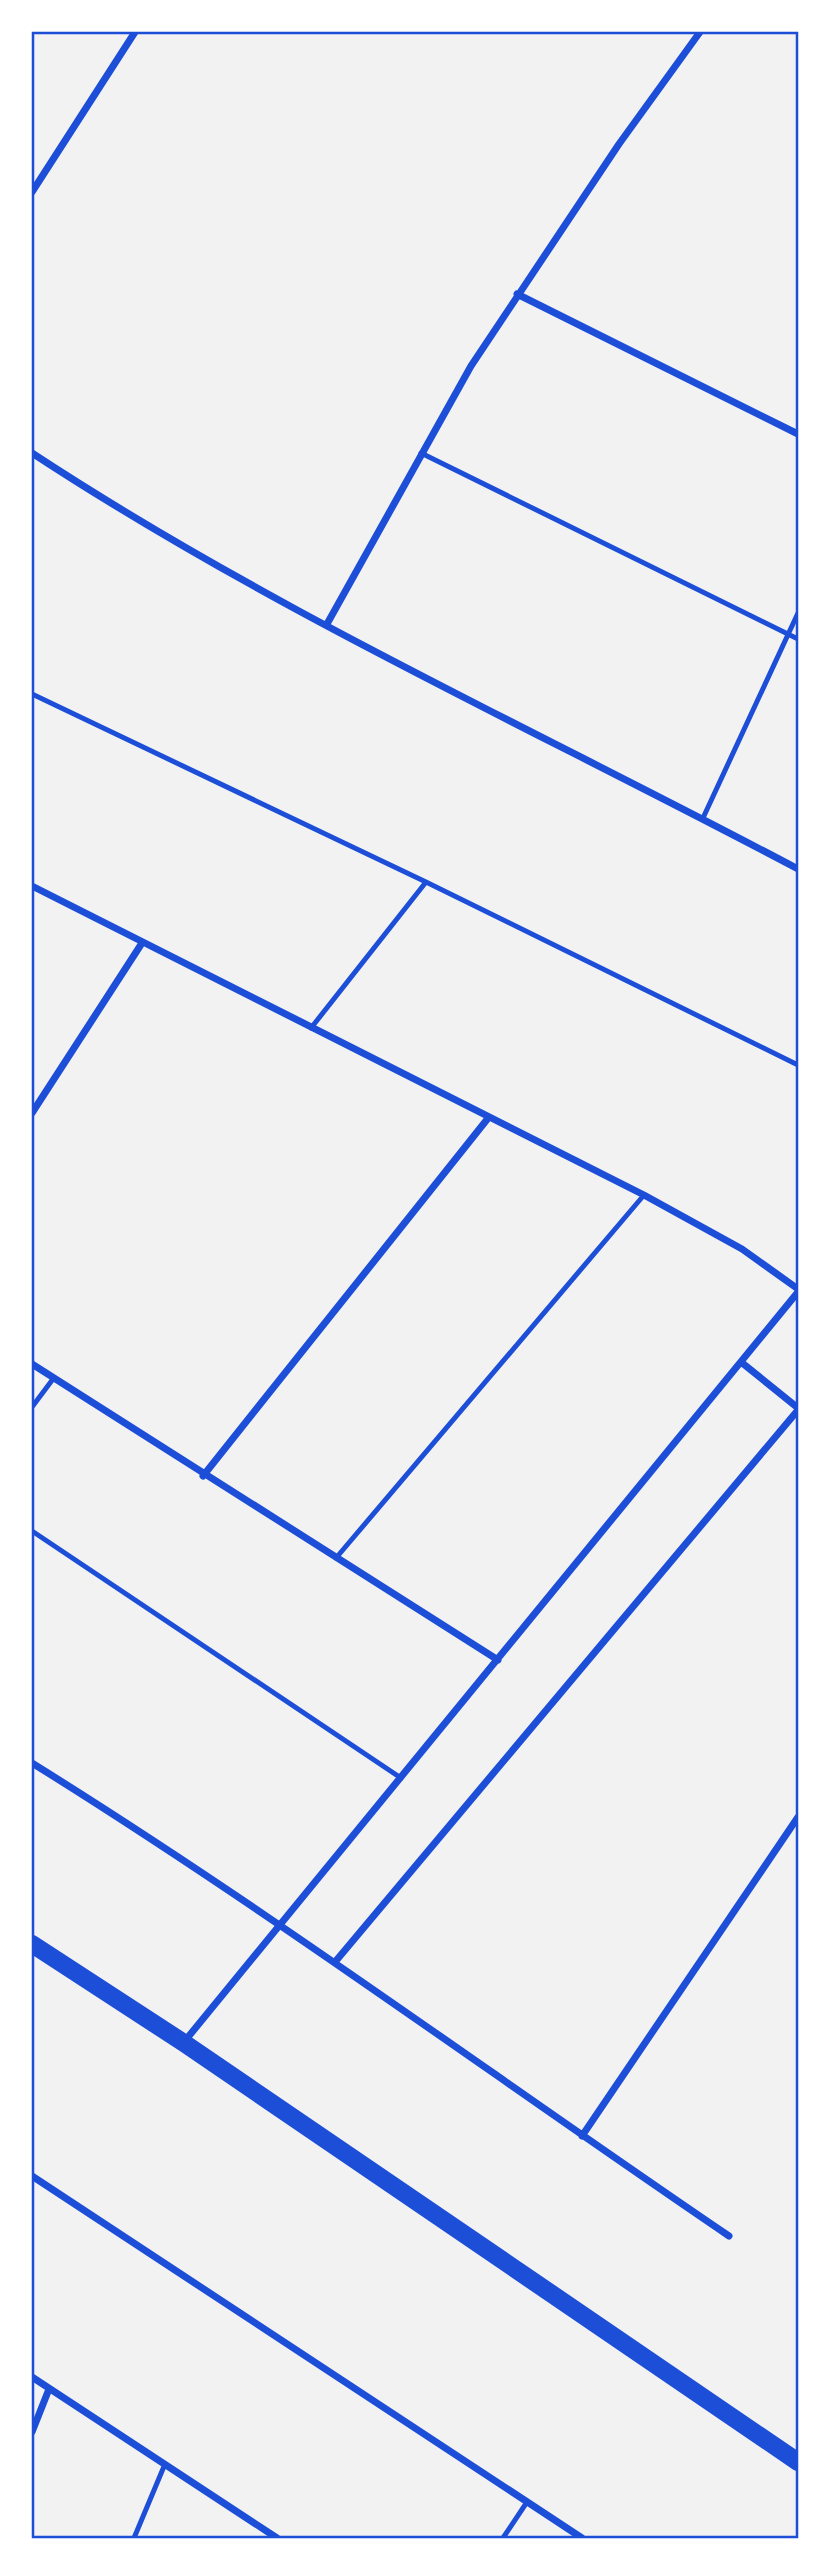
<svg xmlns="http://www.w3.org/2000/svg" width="830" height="2570" font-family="'Golos Text',sans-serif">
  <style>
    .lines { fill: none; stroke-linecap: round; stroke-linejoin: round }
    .service { stroke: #1d4ed8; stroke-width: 5 }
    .minor { stroke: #1d4ed8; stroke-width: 7 }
    .primary { stroke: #1d4ed8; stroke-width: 18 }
    .neatline { fill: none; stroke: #1d4ed8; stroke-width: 2.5 }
  </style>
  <rect width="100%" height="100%" fill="#f2f2f2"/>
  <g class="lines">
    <path class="service" d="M421,453L798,639
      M32,694L426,882L798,1065
      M703,818L798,613
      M311,1028L426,882
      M32,1407L53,1379
      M32,1531L401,1778
      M336,1558L644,1195
      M134,2538L165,2464
      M503,2538L527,2502"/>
    <path class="minor" d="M32,192L135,32
      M517,294L798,434
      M32,453C274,612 542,733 798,869
      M327,624L471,366L619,144L700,32
      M32,886L644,1195L742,1249L798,1289
      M32,1113L142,943
      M741,1362L798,1408
      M32,1364L498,1660
      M203,1476L489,1117
      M32,1763C270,1911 496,2078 729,2236
      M335,1962L798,1410
      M184,2042L798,1292
      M582,2136L798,1817
      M32,2176L582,2538
      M32,2377L277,2538
      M32,2432L49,2389"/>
    <path class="primary" d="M32,1944L184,2043L798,2462"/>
  </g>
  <rect width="830" height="2570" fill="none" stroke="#ffffff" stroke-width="66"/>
  <rect x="33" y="33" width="764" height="2504" class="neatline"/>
</svg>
